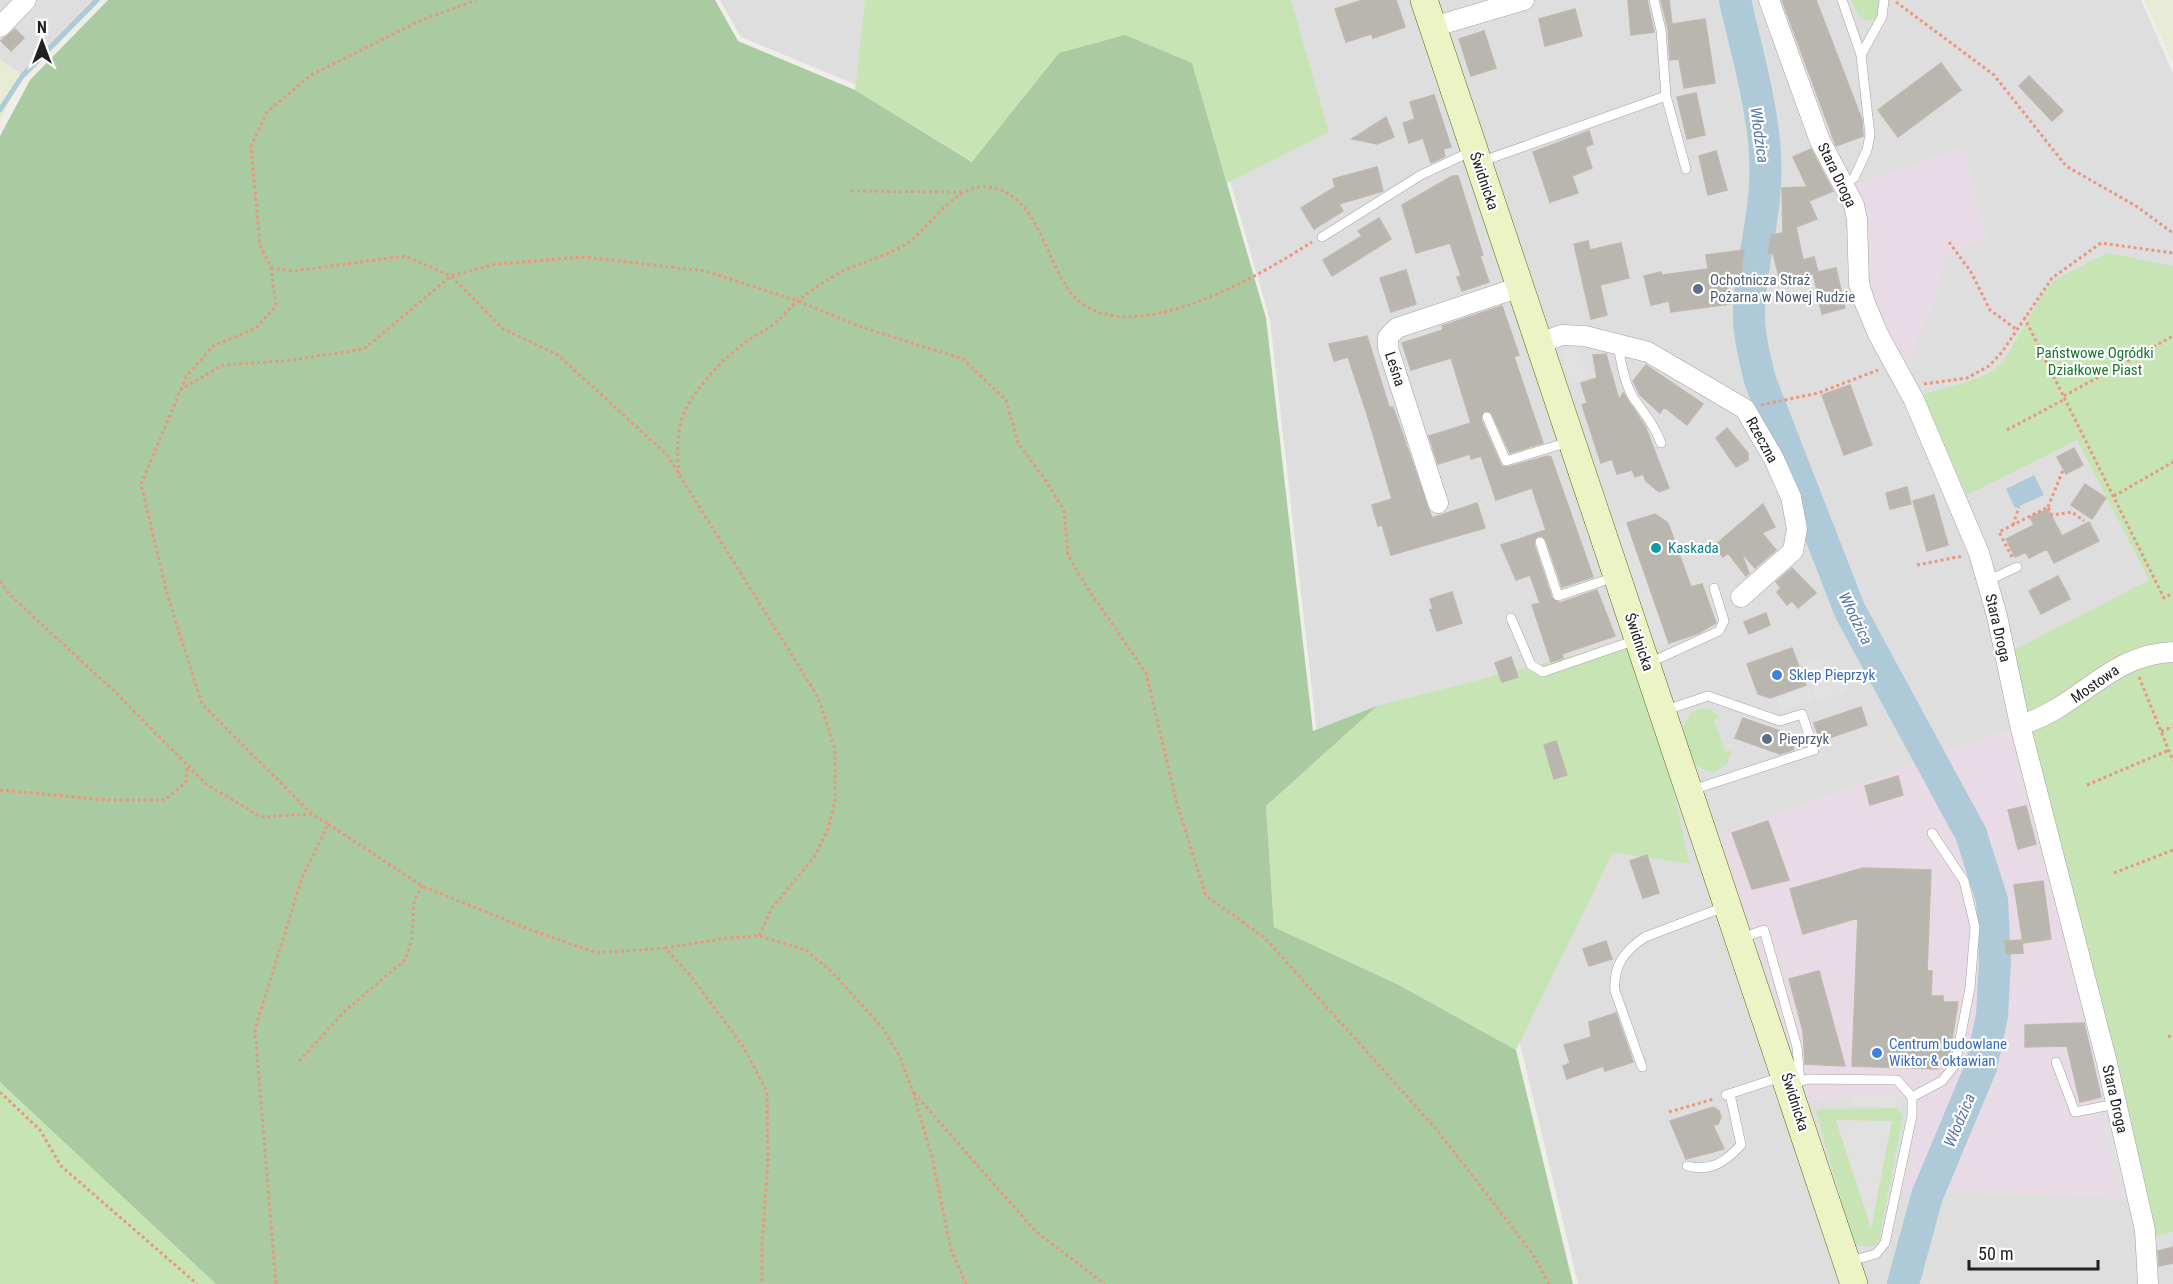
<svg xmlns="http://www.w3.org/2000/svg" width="2173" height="1284" font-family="'Roboto Condensed',sans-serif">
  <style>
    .residential { fill: #dfdede }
    .industrial { fill: #e8dbe5 }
    .farmland { fill: #e8ecd6 }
    .grass { fill: #c7e4b5 }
    .forest { fill: #aacba2 }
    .parking { fill: #e1e1e1 }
    .water { fill: #aecad9 }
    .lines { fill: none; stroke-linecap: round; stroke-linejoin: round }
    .stream { stroke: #aecad9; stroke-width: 5 }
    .river { stroke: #aecad9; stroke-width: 32 }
    .building { fill: #b9b5af; stroke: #c0b7ad; stroke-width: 1.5 }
    .lane-casing { stroke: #a2a2a2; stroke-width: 10 }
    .street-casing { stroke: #a2a2a2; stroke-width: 21 }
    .secondary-casing { stroke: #5a6e12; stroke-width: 28 }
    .path { stroke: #eb967f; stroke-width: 3; stroke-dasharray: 3 3; stroke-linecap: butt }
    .lane { stroke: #fff; stroke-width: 9 }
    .street { stroke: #fff; stroke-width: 20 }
    .secondary { stroke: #ecf3c4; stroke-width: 27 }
    .service-dot { fill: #5c6f8a; stroke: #fff; stroke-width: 2 }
    .culture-dot { fill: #0f9aa8; stroke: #fff; stroke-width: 2 }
    .shop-dot { fill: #3f7fe0; stroke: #fff; stroke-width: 2 }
    .labels { text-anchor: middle; stroke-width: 4.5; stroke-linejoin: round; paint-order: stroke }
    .street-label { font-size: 15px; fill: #212121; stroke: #fff }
    .service-label { font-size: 15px; fill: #4e5e75; stroke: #fff; text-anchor: start }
    .park-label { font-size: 15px; fill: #19752b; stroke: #fff }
    .culture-label { font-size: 15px; fill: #0d838f; stroke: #fff; text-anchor: start }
    .shop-label { font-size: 15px; fill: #366cbe; stroke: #fff; text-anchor: start }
    .water-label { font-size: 16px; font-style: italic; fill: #5776a7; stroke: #fff }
  </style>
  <rect width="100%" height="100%" fill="#f0eee9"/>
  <path class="residential" d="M0,0H101L25,78L0,60Z
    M720,0H2141L2173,73V1284H1578L1520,1044L1400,980L1270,808L1317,734L1270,320L1195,60L1126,31L859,86L741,37Z"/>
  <path class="industrial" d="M1964,147L1987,238L1946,255L1935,304L1903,371L1869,287L1870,254L1852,185Z
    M2020,725L2138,1199L1896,1191L1912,1097L1795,1102L1715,836Z"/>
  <path class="farmland" d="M2144,0H2173V63Z
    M0,59L23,75L0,122Z"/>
  <path class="grass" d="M865,0H1291L1329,132L1227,183L1192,63L1059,53L973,162L855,90Z
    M1851,0H1881L1879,16L1871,21L1861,19Z
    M2107,253L2173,266V643C2104,645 2082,700 2027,712L2014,650L2149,580L2077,440L1967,495L1922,395C1951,384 1981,384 2004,361L2042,295L2054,280Z
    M1638,639L1690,864L1613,852L1516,1050L1399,985L1274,927L1266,806L1377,706Z
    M2173,659V1232L2156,1236L2094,980L2030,735L2128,668Z
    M1701,708L1710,709L1720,718L1714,720L1725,752L1731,750L1727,764L1715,772C1684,772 1669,718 1701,708Z
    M0,1082L10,1089L216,1284H0Z
    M1897,1108L1903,1116L1879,1240L1874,1246H1857L1853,1242L1816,1111L1820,1109Z"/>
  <path class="forest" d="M108,0H715L738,41L855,90L972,162L1059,53L1125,35L1192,63L1266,318L1313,731L1377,706L1266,806L1274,927L1399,985L1516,1050L1573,1284H216L0,1082V136L30,80Z"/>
  <path class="parking" d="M1577,347L1588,378L1570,384L1560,353Z
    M1626,523L1668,643L1653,648L1612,528Z
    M1821,657L1836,666L1848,692L1818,703L1804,663Z
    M1809,687L1814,699L1781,712L1777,699Z
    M1853,1096H1896V1106H1853Z
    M1836,1120L1892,1121L1871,1228Z
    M2113,1121L2130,1195H2120L2103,1124Z"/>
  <path class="water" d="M2034,475L2044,495L2015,508L2006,489Z"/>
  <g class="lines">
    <path class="stream" d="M0,110L23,75L97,0"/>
    <path class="river" d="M1735,0C1748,58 1769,126 1765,185C1763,230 1748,275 1749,321C1750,341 1755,360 1760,380L1850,611L1971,834L1992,900L1995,961L1992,1016L1981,1067L1927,1196L1903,1284"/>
  </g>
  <path class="building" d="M1363,0H1396L1405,27L1373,38L1371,34L1346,42L1335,9Z
    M1628,0H1647L1654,32L1631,35Z
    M1661,0H1669L1672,24L1705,19L1715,83L1684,88L1679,59L1670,60L1668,29Z
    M1782,0H1816L1862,120L1863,136L1836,146Z
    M1575,9L1582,36L1545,46L1539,19Z
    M15,29L24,38L11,51L1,41Z
    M1484,31L1496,68L1471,76L1459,39Z
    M1941,63L1961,90L1898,137L1878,110Z
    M2029,76L2063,111L2052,121L2019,86Z
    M1696,93L1705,135L1687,139L1677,97Z
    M1434,95L1451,147L1443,149L1445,156L1431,163L1423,138L1409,143L1403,123L1415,119L1410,102Z
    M1386,117L1394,137L1377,144L1352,139Z
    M1589,131L1593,144L1585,147L1592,168L1572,176L1578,193L1550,202L1533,152Z
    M1811,149L1833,191L1809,201L1817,219L1796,227L1803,260L1814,257L1818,272L1780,281L1773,253L1768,254L1771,235L1783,233L1782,188L1807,187L1793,157Z
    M1716,151L1727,190L1708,195L1699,156Z
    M1377,167L1383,191L1339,204L1343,211L1314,229L1301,208L1335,187L1333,179Z
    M1452,176H1458L1483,255L1480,256L1489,282L1462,291L1457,277L1461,276L1450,243L1416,253L1402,205Z
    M1379,218L1391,239L1332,276L1323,260L1362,236L1358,231Z
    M1588,241L1590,250L1621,243L1629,278L1600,285L1607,315L1591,319L1574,244Z
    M1744,250L1741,274L1726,273L1730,304L1671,312L1669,301L1651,305L1644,276L1661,272L1662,275L1708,269L1706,255Z
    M1836,268L1845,308L1822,314L1813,273Z
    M1406,270L1416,304L1391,312L1380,278Z
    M1502,306L1519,355L1514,357L1543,443L1510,453L1491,412L1484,411L1481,420L1502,467H1508L1547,456L1551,457L1593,577L1562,587L1546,540L1542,536H1537L1534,544L1552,598L1560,603L1597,590L1615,636L1562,654L1563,658L1551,662L1532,605L1540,603L1530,575L1516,580L1501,545L1546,530L1532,488L1496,500L1481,456L1471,459L1470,454L1438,464L1429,436L1471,423L1451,358L1411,370L1402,343L1443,330L1442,326Z
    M1367,336L1389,407H1393L1432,518L1477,503L1485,528L1391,555L1382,525L1378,526L1372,505L1392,499L1367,414L1348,357L1334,361L1329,344Z
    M1606,354L1619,400L1623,393L1645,426L1669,488L1659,492L1646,481L1643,474L1635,477L1632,470L1617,474L1612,459L1601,463L1582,405L1587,403L1581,383L1597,378L1593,355Z
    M1646,365L1703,404L1687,425L1664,407L1660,413L1640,395L1633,381Z
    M1850,385L1872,445L1844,455L1822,395Z
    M1727,428L1748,453V460L1736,467L1716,438Z
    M2074,448L2083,465L2066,474L2057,457Z
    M2085,484L2106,498L2092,519L2071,505Z
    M1907,487L1911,504L1890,509L1886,493Z
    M1934,495L1948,545L1927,551L1913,501Z
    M1763,504L1775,527L1762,533L1776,550L1755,568L1741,552L1749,573L1746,576L1728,553L1723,557L1714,546Z
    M2048,509L2062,536L2089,522L2099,541L2054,563L2047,549L2029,558L2026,552L2015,557L2006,539L2034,525L2030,517Z
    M1655,514L1668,523L1691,587L1702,584L1716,623L1699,633L1669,643L1627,523Z
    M1792,568L1816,593L1798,608L1792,601L1787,605L1777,592L1781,588L1776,582Z
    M2058,576L2070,599L2041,614L2029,591Z
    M1452,592L1462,623L1437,631L1430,610L1433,609L1430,599Z
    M1766,613L1770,625L1749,634L1744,622Z
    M1792,648L1806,685L1770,698L1758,694L1747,664Z
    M1511,657L1518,677L1502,682L1495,663Z
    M1861,707L1867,725L1820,741L1814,723Z
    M1743,718L1797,737L1793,750L1780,754L1735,738Z
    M1556,741L1567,775L1554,779L1544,745Z
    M1898,776L1903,795L1870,805L1865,786Z
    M2026,806L2036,844L2018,849L2008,810Z
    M1768,821L1789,880L1752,889L1732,833Z
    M1647,855L1659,893L1643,898L1630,861Z
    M1863,868L1931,870L1927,971H1932L1931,996H1943V1002H1958L1949,1058L1938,1069L1852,1066L1858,918L1803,934L1790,889Z
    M2043,881L2051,939L2023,943L2014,885Z
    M2022,940L2023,953L2006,954L2005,941Z
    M1606,941L1612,959L1589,966L1583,949Z
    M1819,971L1845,1066L1805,1064L1803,1031L1789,979Z
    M1616,1013L1633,1062L1605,1071L1603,1066L1567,1079L1563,1066L1570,1063L1564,1045L1591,1037L1589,1022Z
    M2084,1023L2101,1097L2080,1102L2067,1046L2025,1047V1025Z
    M1713,1107L1719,1111L1721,1117L1718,1124L1713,1125L1724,1149L1686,1159L1670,1121Z
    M2173,1247V1263L2159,1266L2158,1251Z"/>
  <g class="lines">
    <g class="lane-casing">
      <path id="lane" d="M1842,0L1861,55L1870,135L1867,150L1854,178L1844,183
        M1861,55L1882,17L1884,0
        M1666,96L1686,169
        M1480,162L1666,96L1661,30L1654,0
        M1322,237L1421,175L1472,151
        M1618,344C1621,362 1624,383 1634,399C1645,414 1654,425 1661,443
        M1487,417L1506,461L1569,442
        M1540,542L1558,596L1615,577
        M1987,581L2017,567
        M1511,618L1531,665L1543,672L1636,640
        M1649,663L1719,631L1724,621L1714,588
        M1663,711L1708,696L1780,721L1802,714L1814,750L1692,790
        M1742,938L1764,930L1797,1047L1800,1082
        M2056,1062L2075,1112L2116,1104
        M1642,1067L1615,991C1613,966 1624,951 1645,937L1724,907
        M1789,1085L1808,1079L1897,1080L1912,1097V1116L1885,1243L1876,1254L1850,1261
        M1726,1095L1781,1077
        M1912,1097L1942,1081L1955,1065L1970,988L1975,927L1964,881L1932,833
        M1687,1166C1711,1172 1725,1162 1741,1145L1730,1094"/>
    </g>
    <g class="street-casing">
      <path id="street" d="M1769,0L1820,141L1854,205L1857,219L1859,284L1865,303L1878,334L1914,400L1979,553L1997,616L2020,725L2107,1063L2145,1230L2148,1284
        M0,27L26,0
        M1433,27L1524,0
        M1539,343L1562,335L1585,336L1648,352L1745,409L1774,459L1791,497L1797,529L1793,551L1741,597
        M1438,503L1388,348V337L1397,328L1520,287
        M2020,725C2079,708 2109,654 2173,652"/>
    </g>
    <g class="secondary-casing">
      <path id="secondary" d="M1424,0L1854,1284"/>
    </g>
    <path class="path" d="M1896,2L1994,75L2066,166L2136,206L2173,233
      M851,191L962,192
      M1949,242L1971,272L1990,310L2016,329
      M271,268L293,271L405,256L451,276L496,264L584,257L705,271L798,301L861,327L963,359L1006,400L1018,443L1044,478L1064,510L1068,555L1086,586L1146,673L1177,804L1206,896L1265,938L1437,1130L1532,1253L1549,1284
      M2024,317L2164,598L2173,593
      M1924,384L1967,378L1989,366L2002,352L2052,278L2101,243L2173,253
      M180,390L223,365L284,361L364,349L451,276L503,329L558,355L667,455L818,697L835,749V801L828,829L815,856L772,908L759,936
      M2064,396L2173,336
      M1761,405L1818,393L1878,370
      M2007,430L2065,399
      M679,474C677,454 676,430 685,411C697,386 722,360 744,343C754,336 765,331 775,323C783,317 789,308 798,301C811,290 828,279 843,271C864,261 891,255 909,242C932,225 957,182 989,187C1039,194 1045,262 1072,294C1124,356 1261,275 1312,242
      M2114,496L2173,462
      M2048,507L2063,470
      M2013,525L2019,507
      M2012,557L1999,532L2048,507L2052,515L2072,512L2084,521
      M1917,565L1963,556
      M0,581L10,595L116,693L206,784L261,817L312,814L328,824L302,878L255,1029L276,1284
      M2139,677L2173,761
      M2161,731L2173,727
      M2087,785L2169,750
      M0,790L107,800H165L186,782L187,768
      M312,814L202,704L167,594L141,484L186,377L213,346L256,328L276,306L271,268L260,245L251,146L267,112L311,75L419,21L476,0
      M328,824L422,886L528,929L597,953L665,948L689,974L743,1046L767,1092L768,1162L762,1244V1284
      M2114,873L2173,850
      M665,948L728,938L759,936L806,950L831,971L882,1027L900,1057L913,1092L932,1157L951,1250L966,1284
      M2168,1037L2173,1035
      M299,1061L344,1012L406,959L412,939L414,901L422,886
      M0,1092L40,1130L61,1166L197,1284
      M914,1093L1035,1231L1105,1284
      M1669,1112L1714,1099"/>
    <use href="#lane" class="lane"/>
    <use href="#street" class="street"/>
    <use href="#secondary" class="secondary"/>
  </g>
  <g class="service-dot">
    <circle cx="1698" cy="289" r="6"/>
    <circle cx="1767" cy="739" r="6"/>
  </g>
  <circle class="culture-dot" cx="1656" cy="548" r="6"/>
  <g class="shop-dot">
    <circle cx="1777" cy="675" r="6"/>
    <circle cx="1877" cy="1053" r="6"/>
  </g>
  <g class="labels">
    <g class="street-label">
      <text transform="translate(1837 175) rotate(64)" y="5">Stara Droga</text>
      <text transform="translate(1484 181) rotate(71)" y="5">Świdnicka</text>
      <text transform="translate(1395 369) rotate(72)" y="5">Leśna</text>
      <text transform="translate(1762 440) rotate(61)" y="5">Rzeczna</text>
      <text transform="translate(1998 628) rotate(77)" y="5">Stara Droga</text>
      <text transform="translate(1639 642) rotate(71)" y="5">Świdnicka</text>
      <text transform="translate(2095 684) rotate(-35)" y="5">Mostowa</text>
      <text transform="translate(2115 1099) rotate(77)" y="5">Stara Droga</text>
      <text transform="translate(1795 1102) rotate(72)" y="5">Świdnicka</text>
    </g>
    <g class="service-label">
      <text x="1710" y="285">Ochotnicza Straż<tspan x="1710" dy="17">Pożarna w Nowej Rudzie</tspan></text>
      <text x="1779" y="744">Pieprzyk</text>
    </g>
    <g class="park-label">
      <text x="2095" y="358">Państwowe Ogródki<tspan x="2095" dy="17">Działkowe Piast</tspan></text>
    </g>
    <g class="culture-label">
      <text x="1668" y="553">Kaskada</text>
    </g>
    <g class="shop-label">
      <text x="1789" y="680">Sklep Pieprzyk</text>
      <text x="1889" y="1049">Centrum budowlane<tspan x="1889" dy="17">Wiktor &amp; oktawian</tspan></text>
    </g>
    <g class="water-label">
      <text transform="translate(1760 135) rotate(82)" y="6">Włodzica</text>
      <text transform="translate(1856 618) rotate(64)" y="6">Włodzica</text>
      <text transform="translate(1959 1120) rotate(-67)" y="6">Włodzica</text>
    </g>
  </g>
  <g transform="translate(42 42)" stroke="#ffffff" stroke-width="4.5" paint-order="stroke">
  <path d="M0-4.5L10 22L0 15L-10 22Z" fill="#212121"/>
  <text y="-9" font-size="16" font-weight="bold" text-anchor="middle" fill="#212121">N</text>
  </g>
  <path d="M1969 1260v9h129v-9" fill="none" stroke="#212121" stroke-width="3"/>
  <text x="1978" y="1260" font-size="18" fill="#212121" stroke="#ffffff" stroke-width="4.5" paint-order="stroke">50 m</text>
</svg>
